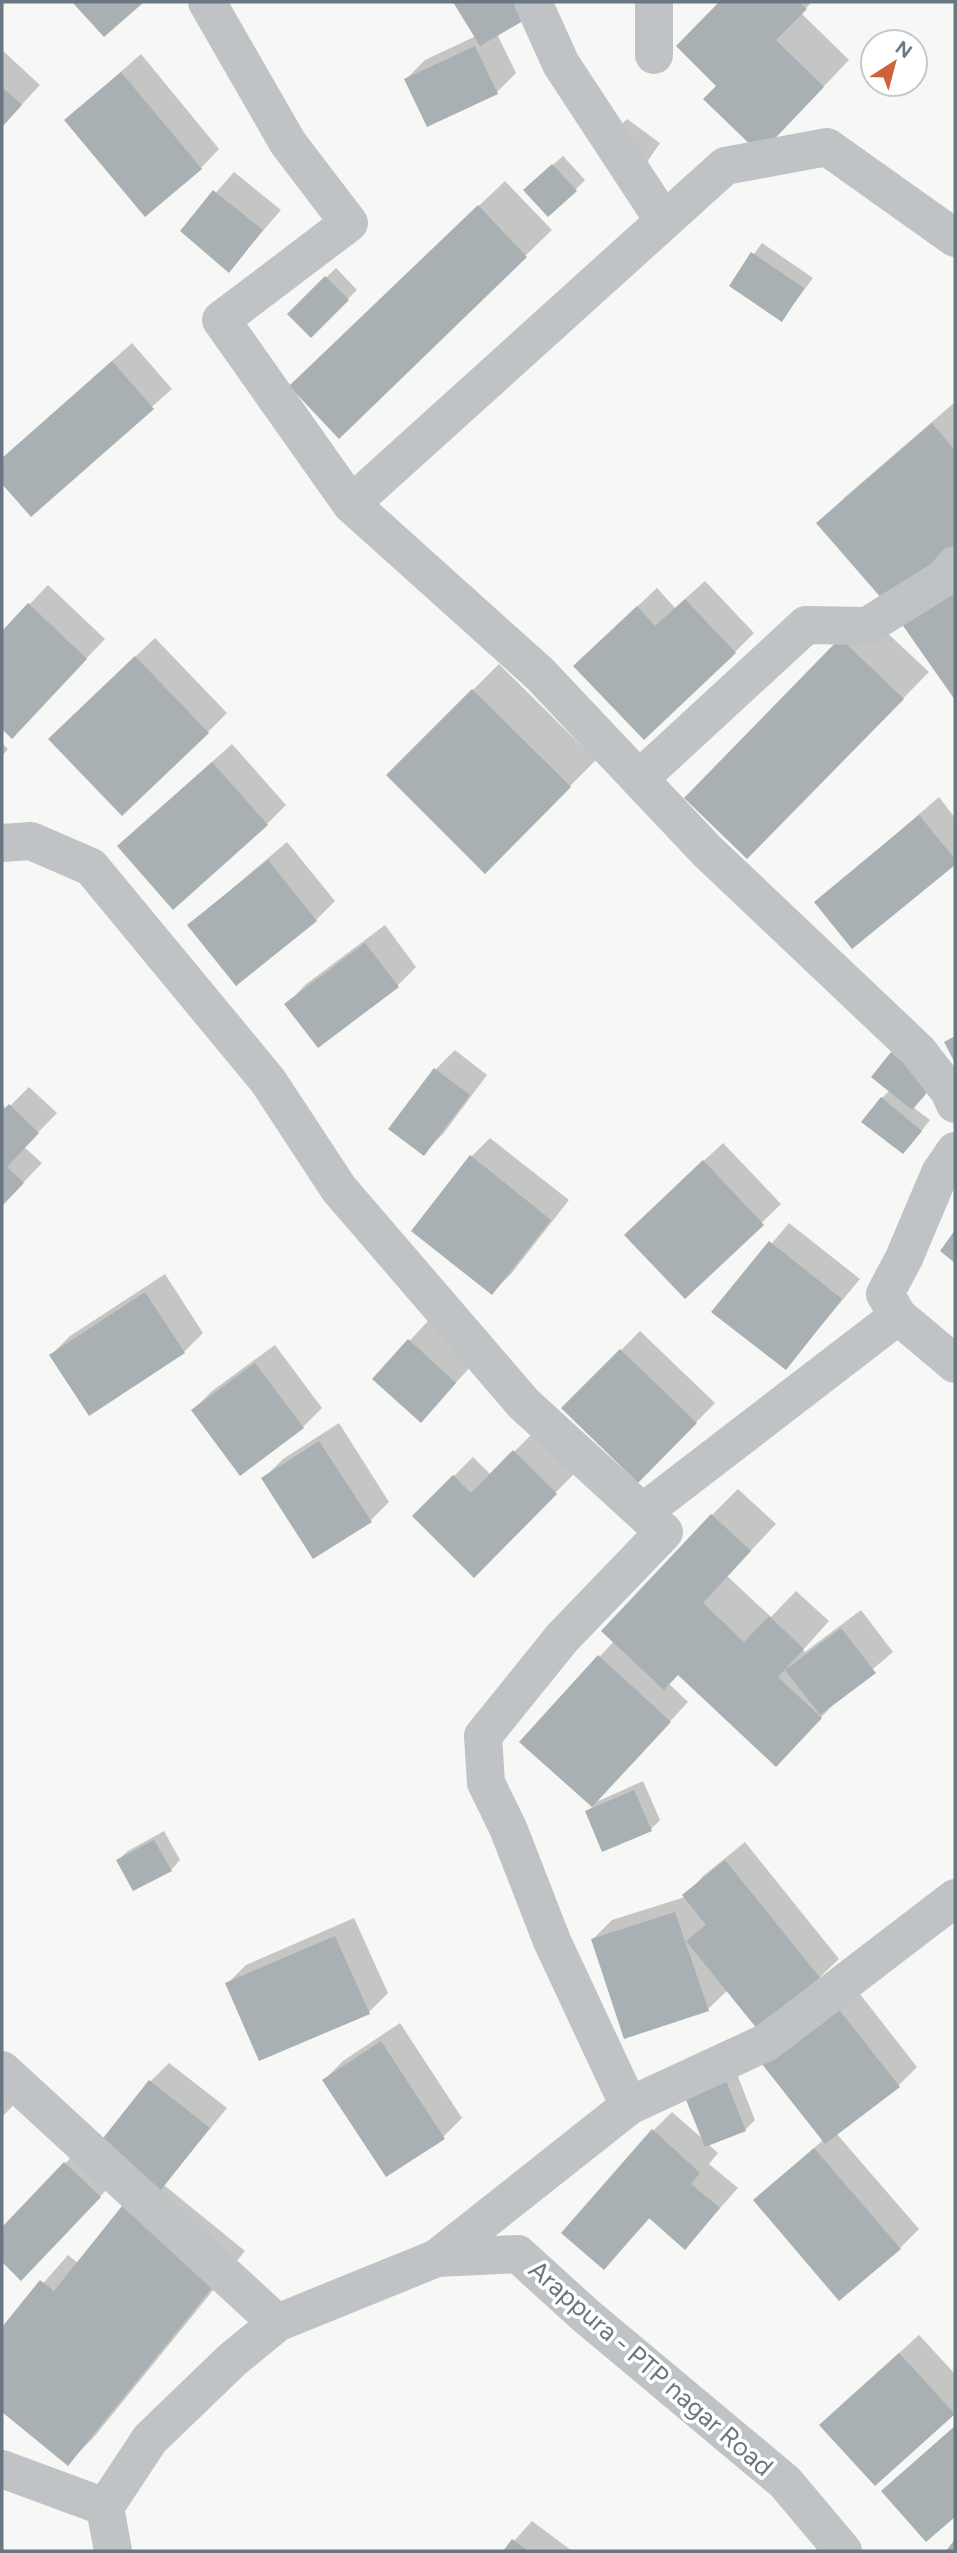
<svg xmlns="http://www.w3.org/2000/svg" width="957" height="2553" font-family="Figtree,sans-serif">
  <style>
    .shadow { fill: #0003 }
    .building { fill: #a9b0b4 }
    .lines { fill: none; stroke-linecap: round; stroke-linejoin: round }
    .minor { stroke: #bfc3c6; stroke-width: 38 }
    .tertiary { stroke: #bfc3c6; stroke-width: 38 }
    .labels { text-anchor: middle; stroke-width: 7; stroke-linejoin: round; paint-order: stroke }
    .street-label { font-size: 26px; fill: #6a7782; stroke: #fff }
  </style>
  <rect width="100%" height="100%" fill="#f7f7f5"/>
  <path class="shadow" d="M455,2H541L497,34L516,73L497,92L406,79L425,60L476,36Z
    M721,2H812L801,13L849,60L786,126L719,86L678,46Z
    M2,50L40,85L2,126Z
    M141,54L219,149L201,168L66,120Z
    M627,119L660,143L645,165L617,129Z
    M563,156L585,180L575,190L535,181Z
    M234,172L281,210L229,270L182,231Z
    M505,181L552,230L339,436L317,360Z
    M762,243L813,278L782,320L731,285Z
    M336,268L357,290L311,335L289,314Z
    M132,343L172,389L31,514L2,481V459Z
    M955,402V547L819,523L845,497Z
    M955,577V697L902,620Z
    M705,581L754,633L735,652L594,647L657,588L675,608Z
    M48,585L105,639L12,736L2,727V633Z
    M867,614L929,672L773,831L687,798Z
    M155,638L227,713L208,732L69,720Z
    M499,664L596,760L485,871L388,775Z
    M2,743L8,749L2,756Z
    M232,744L286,805L267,824L138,828Z
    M939,797L955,818V862L853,947L817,902Z
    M287,842L335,901L316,920L189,925Z
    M385,925L416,967L397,986L287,1004L305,985Z
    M455,1050L487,1075L443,1134L424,1153L391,1128L436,1069Z
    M29,1087L57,1113L24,1147L42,1163L2,1205V1104L7,1109Z
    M890,1090L930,1120L912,1143L882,1098Z
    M490,1138L569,1200L511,1274L492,1293L471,1157Z
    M723,1143L781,1204L685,1297L645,1216Z
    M789,1223L860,1279L786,1368L714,1312Z
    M165,1274L203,1333L184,1352L51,1355L70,1336Z
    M428,1321L474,1363L439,1401L374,1379Z
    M640,1331L715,1403L638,1481L564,1408Z
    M275,1345L322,1408L303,1427L193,1410L212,1391Z
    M339,1423L389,1502L370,1521L264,1478L283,1459Z
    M533,1433L574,1474L474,1575L414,1516L473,1457L491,1475Z
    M738,1489L776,1524L727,1576L771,1617L796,1591L829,1621L803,1650L805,1652L861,1610L893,1652L841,1696L802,1738L679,1673L668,1683L688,1702L594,1803L643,1781L660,1820L651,1829L587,1812L593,1806L522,1741L614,1641L712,1515Z
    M164,1831L180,1860L171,1870L118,1860L128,1851Z
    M745,1842L839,1959L820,1977L728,1990L708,2009L593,1939L612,1920L685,1897L703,1876Z
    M354,1918L388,1993L369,2012L227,1984L246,1965Z
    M856,1989L917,2067L898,2086L836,2133L919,2229L900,2248L756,2200L823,2140L764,2064Z
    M400,2023L462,2118L443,2137L324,2080L343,2061Z
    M169,2063L227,2108L164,2185L245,2251L94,2437L68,2463L2,2410V2330L68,2255L78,2263L127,2202L150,2082Z
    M2,2069L25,2093L2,2117Z
    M735,2069L755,2120L745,2130L708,2144L718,2153L709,2164L738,2188L685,2247L651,2217L604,2268L653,2131L672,2112L704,2140L696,2085Z
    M84,2144L119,2177L21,2278L2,2259V2229Z
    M919,2335L955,2374V2411L875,2484L840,2406Z
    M955,2426V2514L926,2540L902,2473Z
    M532,2521L572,2551H505Z"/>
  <path class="building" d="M72,2H144L104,37Z
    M453,2H518L528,18L480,46Z
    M719,2H799L807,9L776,40L824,87L760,154L703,99L716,86L676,46Z
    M475,46L498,94L427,127L404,79Z
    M121,72L202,169L145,217L64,120Z
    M2,87L22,105L2,127Z
    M552,164L577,191L548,217L523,190Z
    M213,190L263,230L229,273L180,231Z
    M478,205L527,257L339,439L289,386Z
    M751,252L804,288L782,322L729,286Z
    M325,276L349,300L311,338L287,314Z
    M112,361L154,409L31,517L2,484V458Z
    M932,423L955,450V550L889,607L816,523Z
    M955,581V700L899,620Z
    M685,599L736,653L644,740L573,666L637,606L655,626Z
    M28,603L87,659L12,739L2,729V631Z
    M840,638L904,699L747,859L684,798Z
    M135,656L209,733L122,816L48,739Z
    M472,689L571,787L485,874L386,775Z
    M212,762L268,825L173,910L117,846Z
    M919,815L955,859V865L852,949L814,902Z
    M268,860L317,921L236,986L187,925Z
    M365,943L399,987L318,1048L284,1004Z
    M955,1036V1063L944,1042Z
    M891,1052L933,1086L912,1110L871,1077Z
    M434,1068L470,1095L424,1156L388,1129Z
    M881,1097L922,1131L903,1154L861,1122Z
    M9,1104L39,1133L7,1167L24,1183L2,1206V1111Z
    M470,1155L551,1220L492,1295L411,1231Z
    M703,1160L764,1225L685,1299L624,1235Z
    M955,1230V1263L940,1251Z
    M769,1241L842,1299L786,1370L711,1312Z
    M145,1292L185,1353L89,1416L49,1355Z
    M408,1339L456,1383L421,1423L372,1379Z
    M620,1349L697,1423L638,1483L561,1408Z
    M255,1363L304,1428L240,1476L191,1410Z
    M319,1441L372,1522L313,1559L261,1478Z
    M513,1450L557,1494L474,1578L412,1516L453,1475L471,1493Z
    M711,1514L751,1551L703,1603L744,1642L769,1616L804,1649L778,1677L822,1718L776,1767L678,1675L664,1690L601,1631Z
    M841,1628L876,1673L820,1715L785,1670Z
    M598,1655L671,1722L592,1807L519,1742Z
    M634,1790L652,1831L602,1852L585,1811Z
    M154,1840L172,1871L133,1891L116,1860Z
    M725,1860L821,1979L758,2030L686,1941L706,1925L682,1895Z
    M675,1912L709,2011L624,2039L591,1939Z
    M335,1936L370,2014L259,2061L225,1983Z
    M837,2007L900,2087L825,2144L762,2064Z
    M381,2041L445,2139L386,2177L322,2080Z
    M725,2078L746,2131L705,2147L684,2095Z
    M149,2080L210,2128L157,2195L96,2147Z
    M652,2129L700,2173L691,2184L720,2208L685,2250L649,2218L604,2270L561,2233Z
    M814,2148L901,2249L839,2301L753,2200Z
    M64,2162L101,2197L21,2281L2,2262V2227Z
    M126,2201L220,2278L68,2466L2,2412V2327L40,2280L54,2291Z
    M899,2353L955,2414L875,2486L819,2425Z
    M955,2426V2517L926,2542L881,2491Z
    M512,2539L528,2551H503Z
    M955,2539V2551H946Z"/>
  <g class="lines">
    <path class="minor" d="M207,2L288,143L349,223L221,320L351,504L540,674L707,851L918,1051L949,1091L955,1104
      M533,2L561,64L664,221
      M654,2V55
      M351,504L725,166L827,147L955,238
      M639,779L806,625L867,626L944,578L955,565
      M2,843L31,841L91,867L268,1081L339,1189L524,1404L664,1532L562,1638L483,1736L486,1783L508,1828L552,1941L629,2106
      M955,1151L940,1173L904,1258L885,1294L898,1316L955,1364
      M643,1512L898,1316
      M2,2070L277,2323
      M437,2258L629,2106L767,2042L955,1898
      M2,2469L105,2507"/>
    <path class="tertiary" d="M113,2551L105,2507L150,2439L232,2360L277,2323L437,2258L518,2254L585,2315L785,2482L843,2551"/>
  </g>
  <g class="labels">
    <g class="street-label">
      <text transform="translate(651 2368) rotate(41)" y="9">Arappura - PTP nagar Road</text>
    </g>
  </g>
  <rect width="957" height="2553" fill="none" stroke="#6a7782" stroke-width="7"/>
  <g transform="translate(894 63) rotate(36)"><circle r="33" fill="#ffffff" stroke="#c3c9cd" stroke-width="2"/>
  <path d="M0-5L12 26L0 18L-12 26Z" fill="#cf613d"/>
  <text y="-10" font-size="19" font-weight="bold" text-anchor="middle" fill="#6a7782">N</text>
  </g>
</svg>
